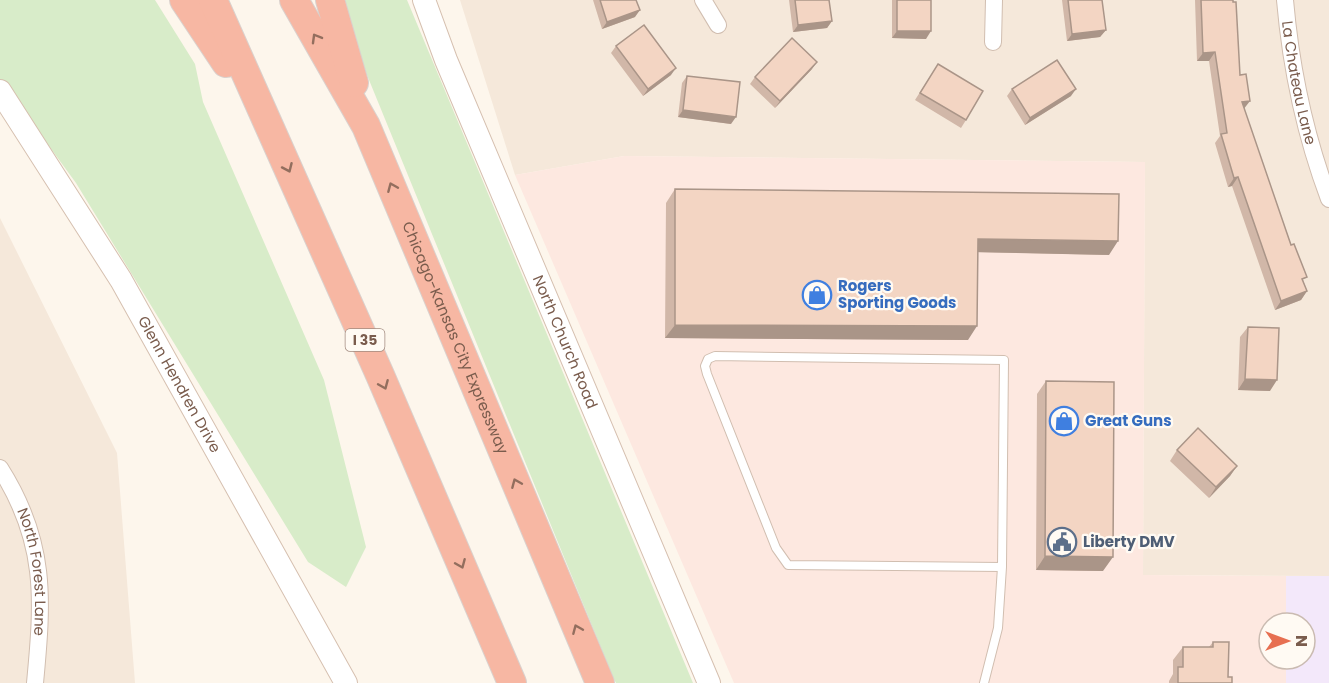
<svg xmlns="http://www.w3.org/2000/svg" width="1329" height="683" font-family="Poppins,sans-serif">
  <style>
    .residential { fill: #f5e8da }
    .commercial { fill: #fde8e0 }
    .education { fill: #f3e8fa }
    .green { fill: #d8ecc9 }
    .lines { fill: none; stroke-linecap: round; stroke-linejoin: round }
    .lane-casing { stroke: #d1beb0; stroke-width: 10 }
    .street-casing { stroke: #d1beb0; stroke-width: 18 }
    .secondary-casing { stroke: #d6c0b0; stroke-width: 24 }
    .highway-casing { stroke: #dad1cd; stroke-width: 30 }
    .lane { stroke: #fff; stroke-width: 8 }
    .street { stroke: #fff; stroke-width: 16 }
    .secondary { stroke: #fff; stroke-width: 22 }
    .highway { stroke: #f7b7a3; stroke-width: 28 }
    .wall { fill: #d1b7a8 }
    .shaded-wall { fill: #aa9588 }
    .building { fill: #f3d5c3; stroke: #aa9588; stroke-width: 1.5 }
    .oneway { stroke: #936e5e }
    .labels { text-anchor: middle; stroke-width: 4.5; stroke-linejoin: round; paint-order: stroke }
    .shield { fill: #fffaf3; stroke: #a28b7f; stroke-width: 1.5 }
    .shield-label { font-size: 14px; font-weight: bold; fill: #7a5c4d }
    .street-label { font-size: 15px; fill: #7a5c4d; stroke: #fffaf3 }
    .shop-label { font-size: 15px; font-weight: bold; fill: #366cbe; stroke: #fffaf3; text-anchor: start }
    .service-label { font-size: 15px; font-weight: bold; fill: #4e5e75; stroke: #fffaf3; text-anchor: start }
  </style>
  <rect width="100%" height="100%" fill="#fdf6ec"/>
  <path class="residential" d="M460,0H1329V576L1143,575L1145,162L624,156L515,175Z
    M0,218L117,453L135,683H0Z"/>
  <path class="commercial" d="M624,156L1145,162L1143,575L1286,576V623H1269V659H1286V683H734L515,175Z"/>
  <path class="education" d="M1286,576H1329V683H1286V659H1305V623H1286Z"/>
  <path class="green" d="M0,0H155L195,64L203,102L324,380L366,547L346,587L308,562L76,183L0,79Z
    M343,0H407L693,683H616L613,677L367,75Z"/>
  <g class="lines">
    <g class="lane-casing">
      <path id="lane" d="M984,683L998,628L1002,567L1004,360L715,356L708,359L705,366L707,374L776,548L788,565L1002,567"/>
    </g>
    <g class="street-casing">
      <g id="street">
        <path d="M703,0L718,25"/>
        <path id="s1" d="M1285,0C1291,69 1305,135 1329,199"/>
        <path d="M993,42L994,0"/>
        <path id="s2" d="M0,468C47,542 43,599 35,683"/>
      </g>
    </g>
    <g class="secondary-casing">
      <g id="secondary">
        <path id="s3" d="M424,0L446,60L709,683"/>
        <path id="s4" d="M0,91L121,280L346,683"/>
      </g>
    </g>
    <g class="highway-casing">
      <g id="highway">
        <path d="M184,0L226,63"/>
        <path d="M213,0L380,375L512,683"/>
        <path id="s5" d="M294,0L366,126L600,683"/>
        <path d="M330,0L354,83"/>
      </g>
    </g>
    <use href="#lane" class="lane"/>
    <use href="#street" class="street"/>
    <use href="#secondary" class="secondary"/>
    <use href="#highway" class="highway"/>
  </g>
  <path class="wall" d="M593,0H636L635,17L602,29Z
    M789,0H829L832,21L827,28L793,32Z
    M892,0H931L926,39L892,38Z
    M1062,0H1102L1106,30L1100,37L1067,41Z
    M1195,0H1233L1240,75L1244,108L1307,291L1301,300L1275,310L1232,186L1228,187L1215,143L1220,136L1209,61H1197Z
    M616,46L671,75L643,96L611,53Z
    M938,64L966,120L961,128L915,100Z
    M812,69L775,108L750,84L755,77Z
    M687,76L731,124L678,117L682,83Z
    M1012,89L1071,96L1025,125L1007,96Z
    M675,189L1109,255L978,252L968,340L665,338L666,203Z
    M1248,327L1270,391L1238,390L1240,337Z
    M1046,381L1103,571L1036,570L1037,394Z
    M1177,450L1237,466L1230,476L1209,498L1170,461Z
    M1213,642L1228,677L1232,683H1169V681L1173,674V660L1183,647H1209Z"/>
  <path class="shaded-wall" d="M640,10L635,17L602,29L607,22Z
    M832,21L827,28L793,32L798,25Z
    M1106,30L1100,37L1067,41L1072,34Z
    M897,31H931L926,39L892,38Z
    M1215,52L1209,61H1197L1203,53Z
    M817,62L812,69L775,108L780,101Z
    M676,68L671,75L643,96L648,89Z
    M1076,89L1071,96L1025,125L1030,118Z
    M1250,101L1243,110L1242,102Z
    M683,110L736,117L731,124L678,117Z
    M1238,177L1232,186L1228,187L1234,178Z
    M978,239L1118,241L1109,255L969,252Z
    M1307,291L1301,300L1275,310L1281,301Z
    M675,325L977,326L968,340L665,338Z
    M1245,379L1277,380L1270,391L1238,390Z
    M1237,466L1230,476L1209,498L1216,487Z
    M1045,556L1113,557L1103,571L1036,570Z"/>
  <path class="building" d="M600,0H636L640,10L607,22Z
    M795,0H829L832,21L798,25Z
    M897,0H931V31H897Z
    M1068,0H1102L1106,30L1072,34Z
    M1201,0H1233V2H1236L1240,75L1246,74L1250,101L1242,102L1291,245L1294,244L1307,277L1302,279L1307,291L1281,301L1238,177L1234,178L1221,134L1227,133L1215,52L1203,53Z
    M644,25L676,68L648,89L616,46Z
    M792,38L817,62L780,101L755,77Z
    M1057,60L1076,89L1030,118L1012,89Z
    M938,64L983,91L966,120L920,93Z
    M687,76L740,82L736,117L683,110Z
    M675,189L1119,194L1118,241L978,239L977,326L675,325Z
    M1248,327L1279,328L1277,380L1245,379Z
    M1046,381L1114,382L1113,557L1045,556Z
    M1198,428L1237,466L1216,487L1177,450Z
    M1213,642H1229L1228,677H1232V683H1178V667H1183V647H1213Z"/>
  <defs><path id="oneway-chevron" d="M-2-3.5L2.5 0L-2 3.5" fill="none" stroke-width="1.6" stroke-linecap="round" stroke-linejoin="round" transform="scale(1.5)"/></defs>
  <g class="oneway">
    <use href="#oneway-chevron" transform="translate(316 38) rotate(-120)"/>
    <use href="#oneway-chevron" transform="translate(288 168) rotate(66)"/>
    <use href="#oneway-chevron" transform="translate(392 187) rotate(-113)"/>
    <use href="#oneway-chevron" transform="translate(384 385) rotate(67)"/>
    <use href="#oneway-chevron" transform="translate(516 483) rotate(-113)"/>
    <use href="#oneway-chevron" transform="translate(461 564) rotate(67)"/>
    <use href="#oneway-chevron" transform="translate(577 629) rotate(-113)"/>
  </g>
  <defs>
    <g id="shop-ring" transform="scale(1.5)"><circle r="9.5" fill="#fffaf3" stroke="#3f7fe0" stroke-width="1.5"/><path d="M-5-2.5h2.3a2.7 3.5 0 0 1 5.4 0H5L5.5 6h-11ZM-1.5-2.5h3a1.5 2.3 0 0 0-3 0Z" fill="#3f7fe0"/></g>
    <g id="civic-ring" transform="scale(1.5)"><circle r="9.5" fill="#fffaf3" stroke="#5c6f8a" stroke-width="1.5"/><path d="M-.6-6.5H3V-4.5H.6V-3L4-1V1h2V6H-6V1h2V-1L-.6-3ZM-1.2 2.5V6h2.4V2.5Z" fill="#5c6f8a"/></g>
  </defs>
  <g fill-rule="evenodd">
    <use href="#shop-ring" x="817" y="295"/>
    <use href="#shop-ring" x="1064" y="421"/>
    <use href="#civic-ring" x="1062" y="542"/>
  </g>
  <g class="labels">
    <rect class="shield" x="345.5" y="329" width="39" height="22" rx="4.5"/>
    <g class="shield-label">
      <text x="365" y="345">I 35</text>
    </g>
    <g class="street-label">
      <text dy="5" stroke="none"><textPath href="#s1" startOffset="84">La Chateau Lane</textPath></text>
      <text dy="5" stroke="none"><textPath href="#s5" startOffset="375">Chicago-Kansas City Expressway</textPath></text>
      <text dy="5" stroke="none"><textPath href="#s3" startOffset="370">North Church Road</textPath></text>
      <text dy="5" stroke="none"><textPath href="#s4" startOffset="344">Glenn Hendren Drive</textPath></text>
      <text dy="5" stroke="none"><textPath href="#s2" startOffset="111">North Forest Lane</textPath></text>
    </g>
    <g class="shop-label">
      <text x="838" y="291">Rogers<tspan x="838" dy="17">Sporting Goods</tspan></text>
      <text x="1085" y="426">Great Guns</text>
    </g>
    <g class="service-label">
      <text x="1083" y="547">Liberty DMV</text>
    </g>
  </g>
  <g transform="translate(1287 641) rotate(90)"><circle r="28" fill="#fffaf3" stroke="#cabbb1" stroke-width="1.5"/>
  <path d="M0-4.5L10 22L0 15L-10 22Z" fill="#e76f51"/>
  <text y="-9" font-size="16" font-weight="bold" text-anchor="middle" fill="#7a5c4d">N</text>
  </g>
</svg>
